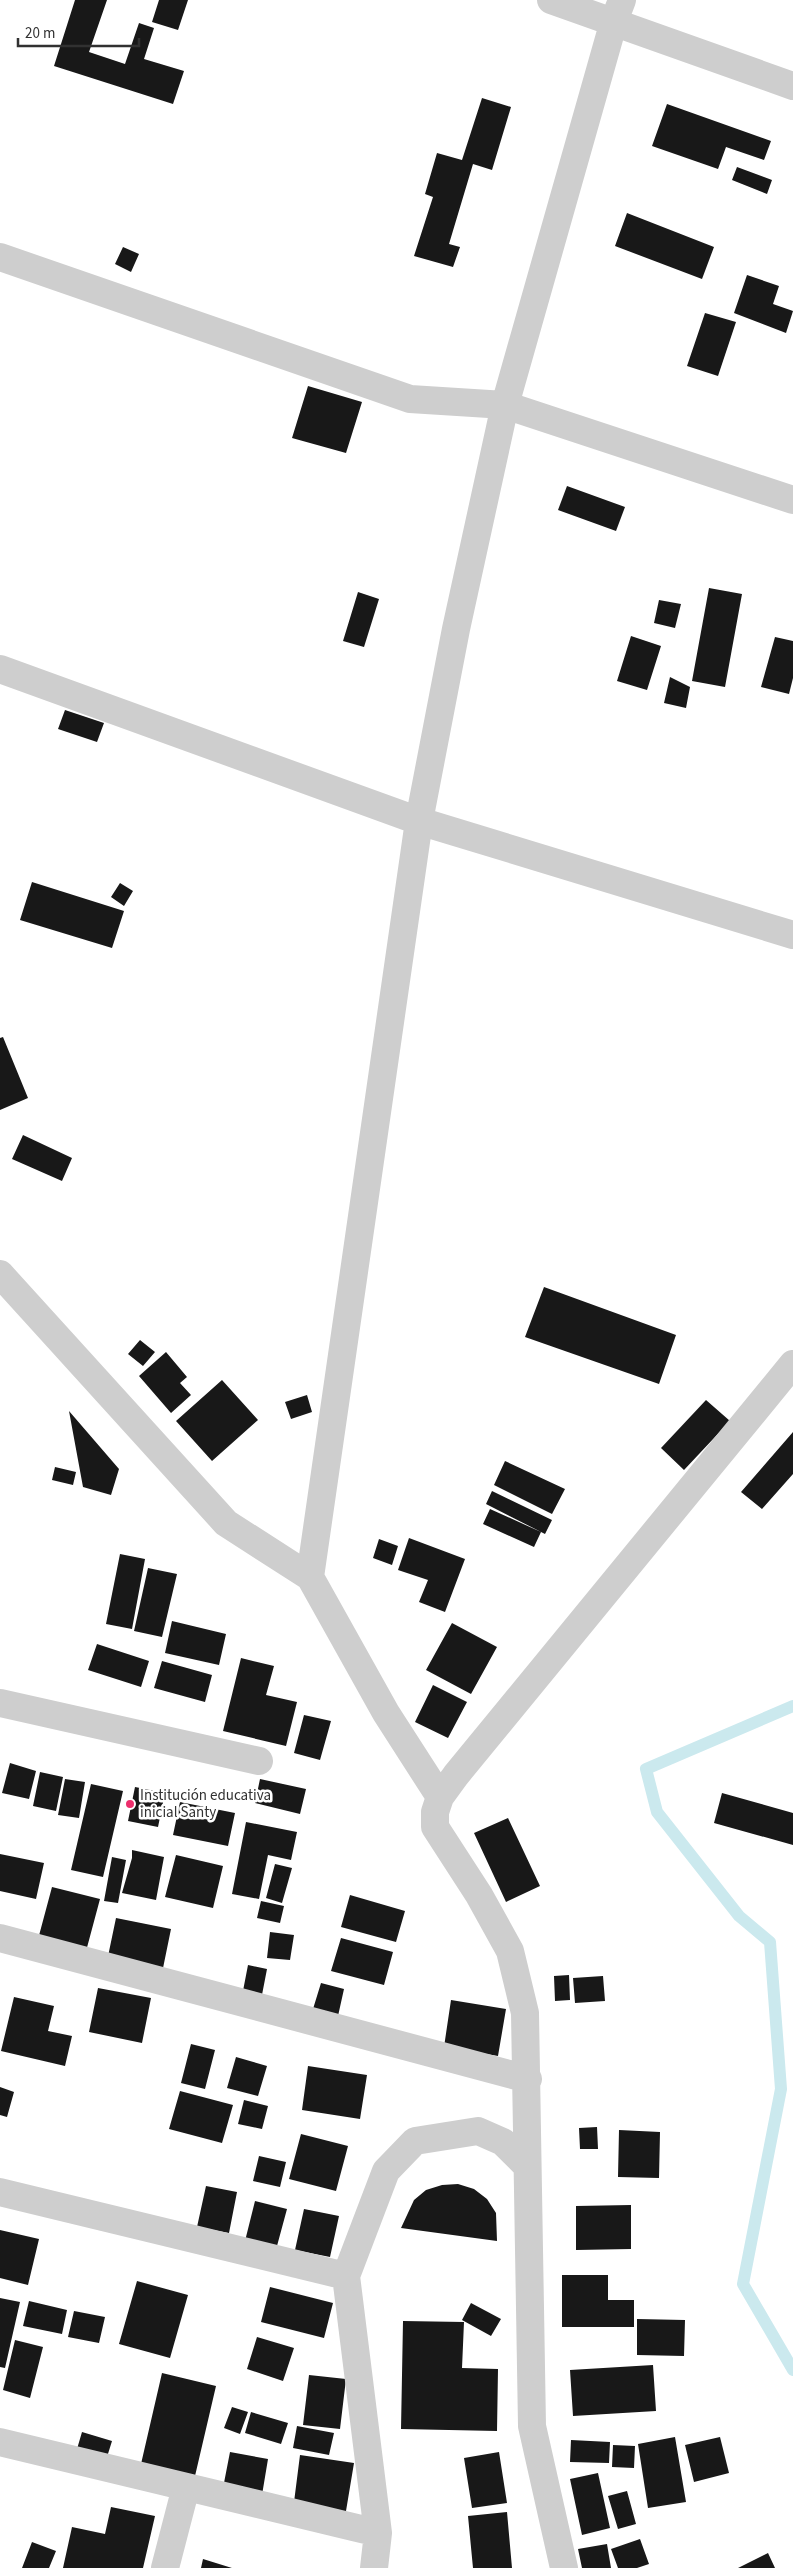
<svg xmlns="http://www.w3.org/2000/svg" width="793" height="2568" font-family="'Source Sans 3',sans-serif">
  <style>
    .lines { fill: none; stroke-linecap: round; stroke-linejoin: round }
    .stream { stroke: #cbe9ee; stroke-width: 12 }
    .building { fill: #181818 }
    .street { stroke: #cecece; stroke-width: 28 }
    .poi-dot { fill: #ed2e6c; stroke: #fff; stroke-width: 2 }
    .labels { text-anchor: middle; stroke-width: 5; stroke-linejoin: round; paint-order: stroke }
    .poi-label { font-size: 15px; fill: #313131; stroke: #fff; text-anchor: start }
  </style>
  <rect width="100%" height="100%" fill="#fff"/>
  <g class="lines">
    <path class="stream" d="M793,1706L646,1769L657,1812L739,1916L770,1942L781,2089L743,2284L793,2370"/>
  </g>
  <path class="building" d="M75,0H107L89,52L125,64L139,23L154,28L144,59L184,71L173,104L54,66Z
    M159,0H188L178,30L152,22Z
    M482,98L511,107L492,170L473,164L449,244L460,247L453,267L414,256L433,197L425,194L437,153L462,160Z
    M667,104L771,141L764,160L726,147L718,169L652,146Z
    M737,167L772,180L767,194L732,180Z
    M627,213L714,247L702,279L615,246Z
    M123,247L139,254L131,272L115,264Z
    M747,275L779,286L773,304L793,311L786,333L734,313Z
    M705,313L736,322L718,376L687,366Z
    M308,386L362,402L346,453L292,438Z
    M567,486L625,507L616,531L558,510Z
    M709,588L742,594L725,687L692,681Z
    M358,592L379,599L364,647L343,641Z
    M659,600L681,604L675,628L654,623Z
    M631,636L661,646L647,690L617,681Z
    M775,637L793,641V678L789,694L761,687Z
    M670,677L690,687L686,708L664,703Z
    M65,710L104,723L97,742L58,729Z
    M32,882L124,911L112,948L20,920Z
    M120,883L133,891L124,906L111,897Z
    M3,1037L28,1098L0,1110V1038Z
    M23,1135L72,1158L62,1181L12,1159Z
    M544,1287L676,1335L659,1384L525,1337Z
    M140,1340L155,1352L143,1366L128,1354Z
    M166,1352L187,1377L180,1383L191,1395L171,1413L139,1376Z
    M222,1380L258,1420L212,1461L176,1421Z
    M307,1395L312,1412L291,1419L285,1402Z
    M706,1400L730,1421L684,1470L661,1448Z
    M69,1411L119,1469L111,1495L83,1487Z
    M793,1432V1474L762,1509L741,1492Z
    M505,1461L565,1489L552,1514L494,1485Z
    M55,1467L76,1472L73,1485L52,1480Z
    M492,1491L552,1520L545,1534L486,1504Z
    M490,1509L541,1532L534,1547L483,1524Z
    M409,1538L465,1559L445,1612L419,1602L428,1580L398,1570Z
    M379,1539L398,1546L392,1565L373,1558Z
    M120,1554L145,1559L132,1629L106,1624Z
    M148,1568L177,1574L162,1637L134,1631Z
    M172,1621L226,1634L219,1665L165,1653Z
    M452,1623L497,1647L471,1694L426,1670Z
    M97,1644L149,1661L141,1687L88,1670Z
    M241,1658L274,1666L266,1695L297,1702L286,1746L223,1731Z
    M162,1661L212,1675L205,1702L154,1688Z
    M433,1685L467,1702L448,1738L415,1722Z
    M304,1715L331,1721L320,1760L294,1753Z
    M10,1763L36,1771L29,1799L2,1793Z
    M40,1772L63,1777L56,1811L33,1806Z
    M65,1779L85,1782L79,1818L58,1815Z
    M260,1779L306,1789L300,1814L255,1803Z
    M91,1784L123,1791L103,1877L71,1870Z
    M135,1787L165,1793L158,1827L128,1821Z
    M722,1793L793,1813V1845L714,1823Z
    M180,1802L235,1813L228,1846L173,1835Z
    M508,1818L540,1886L506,1902L474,1833Z
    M246,1822L297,1832L291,1860L268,1855L259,1899L232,1894Z
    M132,1850L164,1857L156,1900L122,1893L132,1858Z
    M0,1854L44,1863L36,1899L0,1891Z
    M176,1855L223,1866L213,1908L165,1897Z
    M112,1857L126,1860L118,1903L104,1901Z
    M275,1864L292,1868L282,1903L266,1898Z
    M52,1887L100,1899L85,1955L37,1943Z
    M350,1895L405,1911L396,1942L341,1927Z
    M261,1901L284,1906L280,1923L257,1918Z
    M116,1918L171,1929L162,1973L107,1961Z
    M270,1932L294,1935L290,1960L267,1958Z
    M341,1938L393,1952L384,1985L331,1971Z
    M248,1965L267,1969L261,2000L242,1996Z
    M569,1975L570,2000L555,2001L554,1976Z
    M603,1976L605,2001L575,2003L573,1978Z
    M321,1983L344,1989L338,2016L313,2009Z
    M98,1988L151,1998L142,2043L89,2032Z
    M14,1997L54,2006L48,2031L72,2036L65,2066L1,2051Z
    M451,2000L506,2009L498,2056L444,2047Z
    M191,2044L215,2050L205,2089L181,2083Z
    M236,2057L267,2066L258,2096L227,2088Z
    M308,2066L367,2075L360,2119L302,2110Z
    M0,2087L14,2092L7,2117L0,2115Z
    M180,2091L233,2105L222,2143L169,2129Z
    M244,2100L268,2106L262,2129L238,2124Z
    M597,2127L598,2149H580L579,2128Z
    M619,2130L660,2132L659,2178L618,2177Z
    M301,2134L348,2146L336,2191L289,2179Z
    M259,2156L286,2162L280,2187L253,2181Z
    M458,2184L474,2189L487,2199L496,2213L497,2241L401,2228L414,2200L426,2190L442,2185Z
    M206,2186L237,2192L229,2233L197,2227Z
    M255,2201L287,2209L274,2257L243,2249Z
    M631,2205V2249L576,2250V2206Z
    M304,2209L339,2216L330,2257L295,2250Z
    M0,2230L39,2239L28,2285L0,2278Z
    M562,2275H608V2300H634V2327H562Z
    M137,2281L188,2295L170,2358L119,2344Z
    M270,2287L333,2303L324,2338L261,2322Z
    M0,2298L20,2302L5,2368L0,2367Z
    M29,2301L67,2310L62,2334L23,2326Z
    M471,2303L501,2319L491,2336L462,2320Z
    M74,2311L105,2317L99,2343L68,2337Z
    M637,2319L685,2320L684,2356L637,2355Z
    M403,2321L464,2322L462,2368L498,2369L497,2431L401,2429Z
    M257,2337L294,2348L283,2381L247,2369Z
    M15,2340L43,2347L30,2398L3,2390Z
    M653,2365L656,2411L573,2416L570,2370Z
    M162,2373L216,2386L195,2476L141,2464Z
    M309,2375L346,2379L340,2429L303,2425Z
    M232,2407L248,2412L240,2434L224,2428Z
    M251,2412L288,2423L281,2444L245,2433Z
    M297,2426L334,2433L329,2455L293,2448Z
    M82,2432L112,2441L107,2457L77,2449Z
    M675,2437L686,2502L648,2508L638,2444Z
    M720,2437L729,2473L694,2482L685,2445Z
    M571,2440L610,2442L609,2463L570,2462Z
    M613,2445L635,2446L634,2468L612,2467Z
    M230,2452L268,2459L262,2495L223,2488Z
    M499,2452L507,2503L472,2508L464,2458Z
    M300,2455L354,2463L345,2517L293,2510Z
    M598,2473L610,2528L582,2535L570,2479Z
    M627,2491L636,2524L618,2529L608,2496Z
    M111,2507L155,2516L143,2568H63L72,2527L105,2534Z
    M507,2512L512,2568H473L468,2516Z
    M640,2539L649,2564L637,2568H618L611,2549Z
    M32,2542L56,2551L49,2568H22Z
    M607,2544L611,2568H582L578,2549Z
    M768,2553L775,2568H738Z
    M203,2559L232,2568H201Z"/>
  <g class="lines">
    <path class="street" d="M551,0L793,86
      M0,257L410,399L505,405L793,500
      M0,669L419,821L793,935
      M0,1274L226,1523L310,1577L386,1713L440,1797L435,1812V1827L479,1895L510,1951L525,2013L532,2426L564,2568
      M310,1577L419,821L456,629L505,405L614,21L622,0
      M0,1703L259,1761
      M440,1797L456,1775L793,1364
      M0,1938L528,2079
      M0,2192L346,2276
      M0,2442L378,2533
      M165,2568L186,2487
      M374,2568L378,2533L346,2276L386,2171L415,2141L478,2131L503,2142L527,2166"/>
  </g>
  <circle class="poi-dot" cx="130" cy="1804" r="5"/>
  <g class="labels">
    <g class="poi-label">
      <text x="140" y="1800">Institución educativa<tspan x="140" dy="17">inicial Santy</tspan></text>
    </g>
  </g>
  <path d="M18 38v8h121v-8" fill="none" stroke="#313131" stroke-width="2.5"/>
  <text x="25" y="38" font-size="15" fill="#313131" stroke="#ffffff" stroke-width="4" paint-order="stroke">20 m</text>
</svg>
